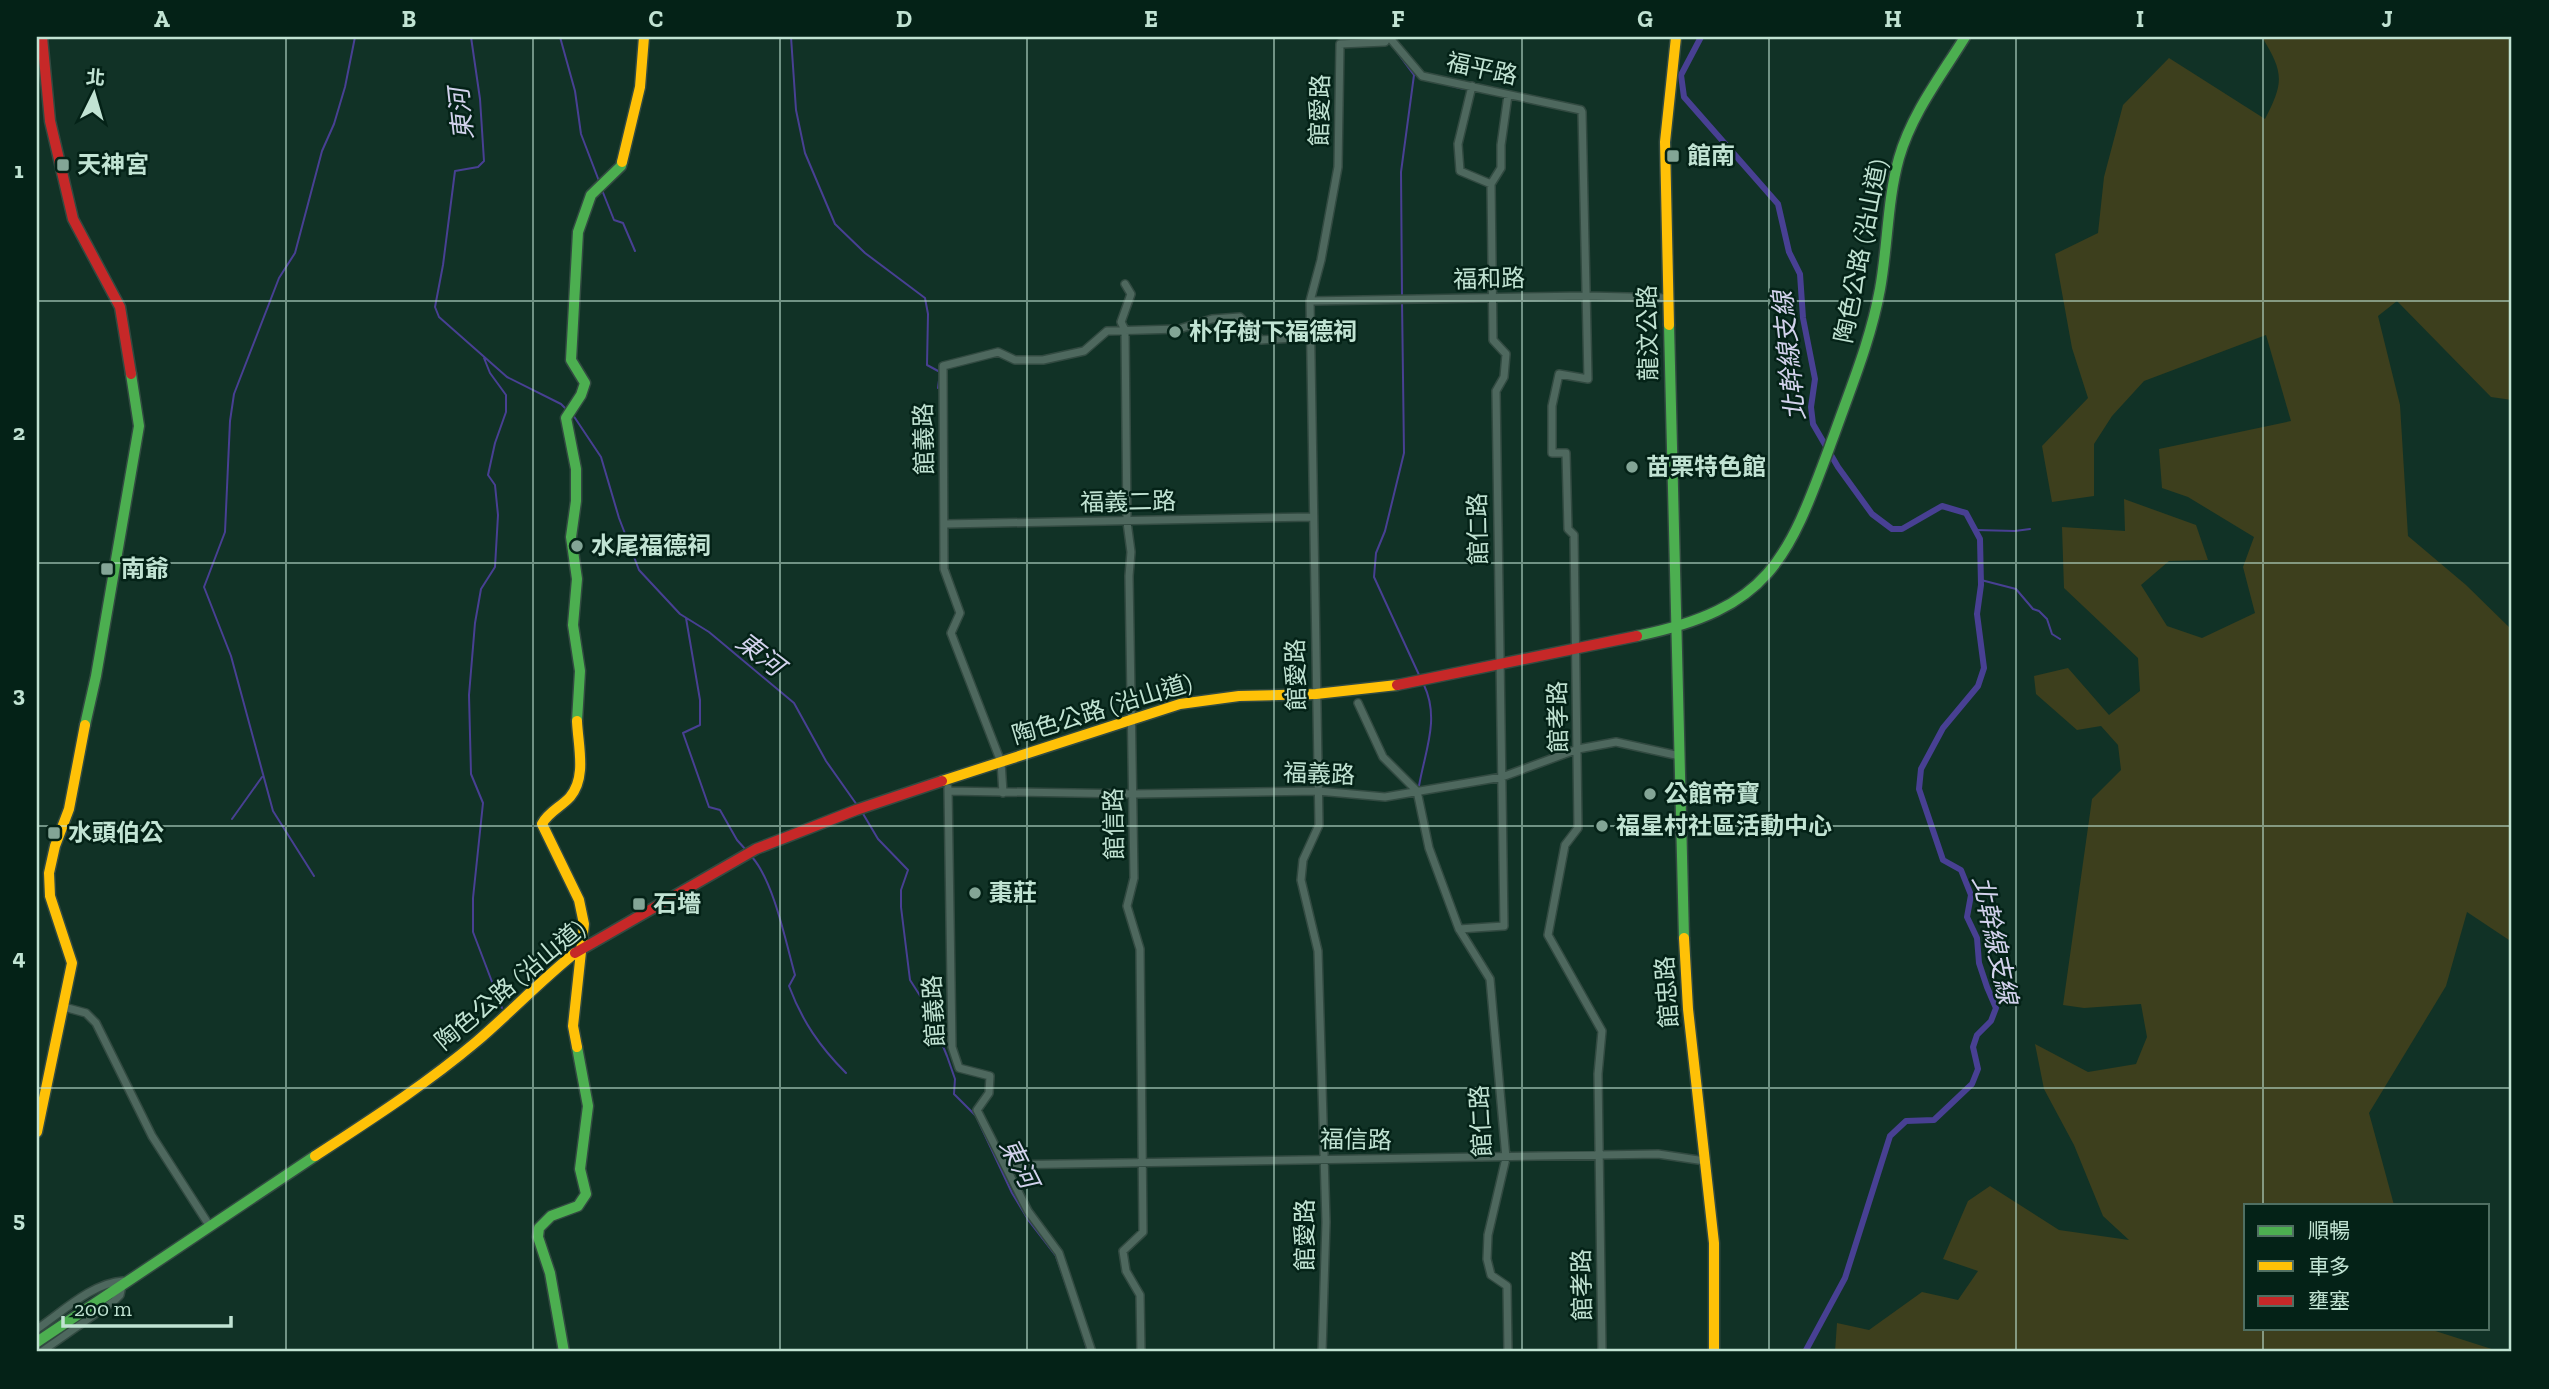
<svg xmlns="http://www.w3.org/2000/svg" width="2549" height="1389" font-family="'Zilla Slab','Noto Sans TC',serif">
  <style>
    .green { fill: #3d3f1d }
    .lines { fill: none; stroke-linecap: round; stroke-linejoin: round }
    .stream { stroke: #484093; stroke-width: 2 }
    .canal { stroke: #484093; stroke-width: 6 }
    .street-casing { stroke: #324a41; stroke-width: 10 }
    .fast-casing { stroke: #324a41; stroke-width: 13 }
    .slow-casing { stroke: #324a41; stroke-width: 13 }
    .jam-casing { stroke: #324a41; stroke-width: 13 }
    .street { stroke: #4e685e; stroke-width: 7 }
    .fast { stroke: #4caf50; stroke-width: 10 }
    .slow { stroke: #ffc107; stroke-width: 10 }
    .jam { stroke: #c62828; stroke-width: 10 }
    .grid { fill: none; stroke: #c1e3d3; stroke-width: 2; stroke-opacity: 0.55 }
    .poi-dot { fill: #83a596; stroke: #042217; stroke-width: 2.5 }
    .labels { text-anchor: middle; stroke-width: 5; stroke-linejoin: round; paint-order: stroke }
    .street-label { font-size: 24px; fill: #c1e3d3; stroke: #042217 }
    .poi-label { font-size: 24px; font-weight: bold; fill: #c1e3d3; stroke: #042217; text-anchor: start }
    .water-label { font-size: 26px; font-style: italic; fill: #d2d2ec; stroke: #042217 }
    .neatline { fill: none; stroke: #c1e3d3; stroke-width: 2.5 }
    .grid-label { font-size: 23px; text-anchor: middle; font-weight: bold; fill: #c1e3d3 }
  </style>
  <rect width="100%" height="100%" fill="#113226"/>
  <path class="green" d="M2262,37H2512V400L2491,397L2397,301L2378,316L2400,405L2408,536L2466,585L2512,630V942L2467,912L2446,986L2369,1113L2394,1205H2246V1328H2426L2501,1352H1835L1837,1323L1869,1330L1922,1292L1958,1300L1978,1271L1943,1259L1968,1201L1990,1186L2059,1230L2129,1240L2103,1216L2074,1145L2044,1089L2035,1044L2088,1072L2136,1064L2147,1037L2141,1004L2084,1008L2063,1005L2092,799L2121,770L2118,745L2101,726L2077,730L2036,694L2034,676L2068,668L2109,715L2140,691L2138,658L2064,588L2062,527L2125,531L2124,499L2196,525L2208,560L2169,561L2141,585L2167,626L2202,638L2255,613L2243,567L2254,537L2188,497L2162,488L2159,449L2291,421L2266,335L2144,381L2112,416L2094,444V496L2052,502L2042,446L2088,398L2072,348L2055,254L2098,233L2104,177L2123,105L2169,58L2265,119C2284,82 2284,73 2262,37Z"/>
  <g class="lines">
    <path class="stream" d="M471,37L480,99L484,161L478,167L455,171L443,265L435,307L439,317L507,377L561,404L566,409
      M560,37L575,91L581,134L599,181
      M791,37L796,110L805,153L835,224L865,253L925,298L928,314L927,365L940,372L938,388
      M1397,52L1414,75L1401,172L1402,295
      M1448,85L1464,89
      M602,190L614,220L623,223L635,251
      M1402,301L1404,453L1385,531L1376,553L1374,577L1420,677
      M484,358L490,373L506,395V412L495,443L488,475L495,485L498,515L495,567L481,589L475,623L469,695L471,774L483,803L473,898V932L502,1008
      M573,415L601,457L619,518L639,570L680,614L709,632L794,703L826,761L857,805
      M1975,530L2015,531L2030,529
      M1981,580L2016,589L2033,609L2039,611L2047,619L2052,634L2060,639
      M686,618L700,700V725L683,733L709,807L720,810L737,840L746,850
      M1419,786C1425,751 1440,719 1424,685
      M862,812L878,839L908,870L901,890V907L910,980L926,1005L947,1056L955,1079L954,1094L976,1116L1012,1193L1029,1221L1056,1256L1067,1288
      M232,819L262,777
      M752,857C774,882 786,943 795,975L789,986C802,1021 820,1047 846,1073
      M314,876L273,811L231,656L204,587L225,532L230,421L234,394L279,278L295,253L322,151L334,124L345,87L355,37
      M1078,1320L1088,1352"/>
    <path class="canal" d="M1701,37L1681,75L1684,97L1778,204L1789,252L1800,274L1803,318L1815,379L1811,407L1813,424L1838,467L1872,514L1892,529H1902L1942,506L1966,513L1980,539L1981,585L1977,614L1984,668L1978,686L1943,728L1921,769L1919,789L1943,860L1961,870L1971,895L1967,917L1977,938L1979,963L1987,987L1996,1008L1991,1021L1977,1035L1973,1047L1978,1069L1972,1084L1934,1120L1906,1121L1890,1136L1845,1278L1805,1352"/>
    <g class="street-casing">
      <path id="street" d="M1389,37L1422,76L1581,110L1582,112L1588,379L1559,374L1552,406V453H1566L1568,529L1574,535L1578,828L1565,845L1548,935L1602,1031L1598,1074L1602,1352
        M1472,86L1458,144L1460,171L1491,184
        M1125,284L1131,294L1121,322L1125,330L1127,522L1131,552L1129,576L1134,878L1127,906L1140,949L1143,1232L1123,1251L1126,1271L1140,1295L1141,1352
        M1310,301L1586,296L1669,298
        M945,524L1312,517
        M1358,703L1383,757L1417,791L1429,848L1459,929L1490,979L1506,1158L1488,1235L1487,1259L1491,1275L1507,1286L1508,1352
        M948,788L952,1047L959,1068L990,1076L989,1093L977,1110L1028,1211L1059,1253L1092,1352
        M948,791L1133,794L1318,791L1385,797L1502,777L1578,749L1616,742L1680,756
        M1003,793L1001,762L951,633L960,613L944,569L943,366L998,352L1015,360H1043L1084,351L1107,331L1179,329L1212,319L1240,317L1261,340L1309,337
        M1459,929L1504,926L1496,391L1504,377L1506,354L1493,340L1491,184L1501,168V145L1508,95
        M64,1007L86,1013L96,1023L152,1136L209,1225
        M1005,1165L1658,1154L1705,1161
        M37,1329C62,1312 92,1283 123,1281L120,1295L114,1301L41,1352
        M1322,1352L1326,1222L1318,951L1301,880L1303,860L1319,825L1310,301L1321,260L1338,167L1340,44L1385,42L1388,37"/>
    </g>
    <g class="fast-casing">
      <path id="fast" d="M1669,325L1684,938
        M1637,636C1774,608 1789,556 1834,435C1851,387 1871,339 1880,289C1888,245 1887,201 1899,158C1912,113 1941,76 1965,37
        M577,721L580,671L573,625L577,579L571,537L576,501V469L566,418L581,395L585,383L571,360L578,232L591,195L621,166L622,162
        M85,725L96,676L139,426L131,374
        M37,1342L315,1156
        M564,1352L550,1273L538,1237L539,1228L551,1216L578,1206L586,1194L580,1169L588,1106L577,1047"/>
    </g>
    <g class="slow-casing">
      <path id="slow" d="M622,162L640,87L644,37
        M1669,325L1665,142L1676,37
        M942,781L1180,704L1239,696L1316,694L1397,685
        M1684,938L1688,1009L1714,1243V1352
        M577,1047L573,1026L584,924L579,900L542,824C548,812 561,807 570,797C587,777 578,746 577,721
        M37,1132L72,963L50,896L49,873L55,846L69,809L85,725
        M315,1156C370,1120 425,1085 476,1042C510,1013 540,981 575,953"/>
    </g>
    <g class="jam-casing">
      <path id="jam" d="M42,37L50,121L73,219L120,307L131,374
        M1397,685L1637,636
        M575,953L756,849L856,810L942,781"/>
    </g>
    <use href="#street" class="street"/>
    <use href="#fast" class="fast"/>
    <use href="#slow" class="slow"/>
    <use href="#jam" class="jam"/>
  </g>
  <path class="grid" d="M286,37V1352M533,37V1352M780,37V1352M1027,37V1352M1274,37V1352M1522,37V1352M1769,37V1352M2016,37V1352M2263,37V1205M37,301H2512M37,563H2512M37,826H2512M37,1088H2512M2263,1328V1352"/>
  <g class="poi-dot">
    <rect x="1666" y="149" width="14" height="14" rx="3.5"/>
    <rect x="56" y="158" width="14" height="14" rx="3.5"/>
    <circle cx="1175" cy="332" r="7"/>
    <circle cx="1632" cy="467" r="7"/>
    <circle cx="577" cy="546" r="7"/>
    <rect x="100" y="562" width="14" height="14" rx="3.5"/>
    <circle cx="1650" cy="794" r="7"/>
    <circle cx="1602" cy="826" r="7"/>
    <rect x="47" y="826" width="14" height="14" rx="3.5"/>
    <circle cx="975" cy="893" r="7"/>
    <rect x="632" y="897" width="14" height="14" rx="3.5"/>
  </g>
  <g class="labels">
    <g class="street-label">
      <text transform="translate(1482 69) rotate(12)" y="8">福平路</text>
      <text transform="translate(1320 110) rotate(-89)" y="8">館愛路</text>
      <text transform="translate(1861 251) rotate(-79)" y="8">陶色公路 (沿山道)</text>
      <text transform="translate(1489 279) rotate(-1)" y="8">福和路</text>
      <text transform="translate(1648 333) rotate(-91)" y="8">龍汶公路</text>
      <text transform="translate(924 439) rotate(-91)" y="8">館義路</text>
      <text transform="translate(1128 502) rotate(-1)" y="8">福義二路</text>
      <text transform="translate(1478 529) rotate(-91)" y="8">館仁路</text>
      <text transform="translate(1296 675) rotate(-91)" y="8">館愛路</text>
      <text transform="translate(1102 709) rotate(-17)" y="8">陶色公路 (沿山道)</text>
      <text transform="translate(1558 717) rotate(-91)" y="8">館孝路</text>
      <text transform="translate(1319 774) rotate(2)" y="8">福義路</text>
      <text transform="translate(1114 824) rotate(-91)" y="8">館信路</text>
      <text transform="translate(510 985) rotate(-40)" y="8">陶色公路 (沿山道)</text>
      <text transform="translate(1667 992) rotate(-94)" y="8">館忠路</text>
      <text transform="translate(934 1011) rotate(-93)" y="8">館義路</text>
      <text transform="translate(1481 1121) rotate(-93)" y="8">館仁路</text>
      <text transform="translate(1356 1140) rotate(1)" y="8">福信路</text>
      <text transform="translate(1305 1235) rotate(-90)" y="8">館愛路</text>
      <text transform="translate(1582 1285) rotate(-91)" y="8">館孝路</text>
    </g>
    <g class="poi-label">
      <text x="1687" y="164">館南</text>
      <text x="77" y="173">天神宮</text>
      <text x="1189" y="340">朴仔樹下福德祠</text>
      <text x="1646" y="475">苗栗特色館</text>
      <text x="591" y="554">水尾福德祠</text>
      <text x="121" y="577">南爺</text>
      <text x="1664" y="802">公館帝寶</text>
      <text x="1616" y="834">福星村社區活動中心</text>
      <text x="68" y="841">水頭伯公</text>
      <text x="989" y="901">棗莊</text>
      <text x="653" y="912">石墻</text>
    </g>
    <g class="water-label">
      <text transform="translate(461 114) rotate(-96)" y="9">東河</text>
      <text transform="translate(1789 356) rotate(-96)" y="9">北幹線支線</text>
      <text transform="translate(760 654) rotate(38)" y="9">東河</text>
      <text transform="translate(1995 940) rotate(78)" y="9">北幹線支線</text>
      <text transform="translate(1019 1163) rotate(63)" y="9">東河</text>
    </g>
  </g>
  <rect width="2549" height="1389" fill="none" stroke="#042217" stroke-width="77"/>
  <rect x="2244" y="1204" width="245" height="126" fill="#042217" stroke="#506f62" stroke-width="2"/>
  <rect x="2258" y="1226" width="35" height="10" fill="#4caf50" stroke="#506f62" stroke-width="2"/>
  <text x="2308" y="1238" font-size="21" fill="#c1e3d3">順暢</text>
  <rect x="2258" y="1261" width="35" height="10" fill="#ffc107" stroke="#506f62" stroke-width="2"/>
  <text x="2308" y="1274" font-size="21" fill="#c1e3d3">車多</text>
  <rect x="2258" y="1296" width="35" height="10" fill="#c62828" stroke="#506f62" stroke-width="2"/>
  <text x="2308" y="1308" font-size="21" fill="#c1e3d3">壅塞</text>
  <g transform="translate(94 94) rotate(5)" stroke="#042217" stroke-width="5" paint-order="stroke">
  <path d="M0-5L12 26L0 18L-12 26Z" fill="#c1e3d3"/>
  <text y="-10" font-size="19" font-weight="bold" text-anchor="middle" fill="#c1e3d3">北</text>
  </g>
  <path d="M63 1316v10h168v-10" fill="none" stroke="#c1e3d3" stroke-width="3.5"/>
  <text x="74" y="1316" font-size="21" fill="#c1e3d3" stroke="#042217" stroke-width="5" paint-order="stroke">200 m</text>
  <rect x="38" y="38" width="2472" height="1312" class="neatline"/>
  <g class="grid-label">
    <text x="162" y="27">A</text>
    <text x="409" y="27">B</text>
    <text x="656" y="27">C</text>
    <text x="904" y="27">D</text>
    <text x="1151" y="27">E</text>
    <text x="1398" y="27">F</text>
    <text x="1645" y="27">G</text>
    <text x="1893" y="27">H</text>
    <text x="2140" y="27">I</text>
    <text x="2387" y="27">J</text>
    <text x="19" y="178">1</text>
    <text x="19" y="440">2</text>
    <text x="19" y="702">3</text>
    <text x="19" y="965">4</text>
    <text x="19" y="1227">5</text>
  </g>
</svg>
